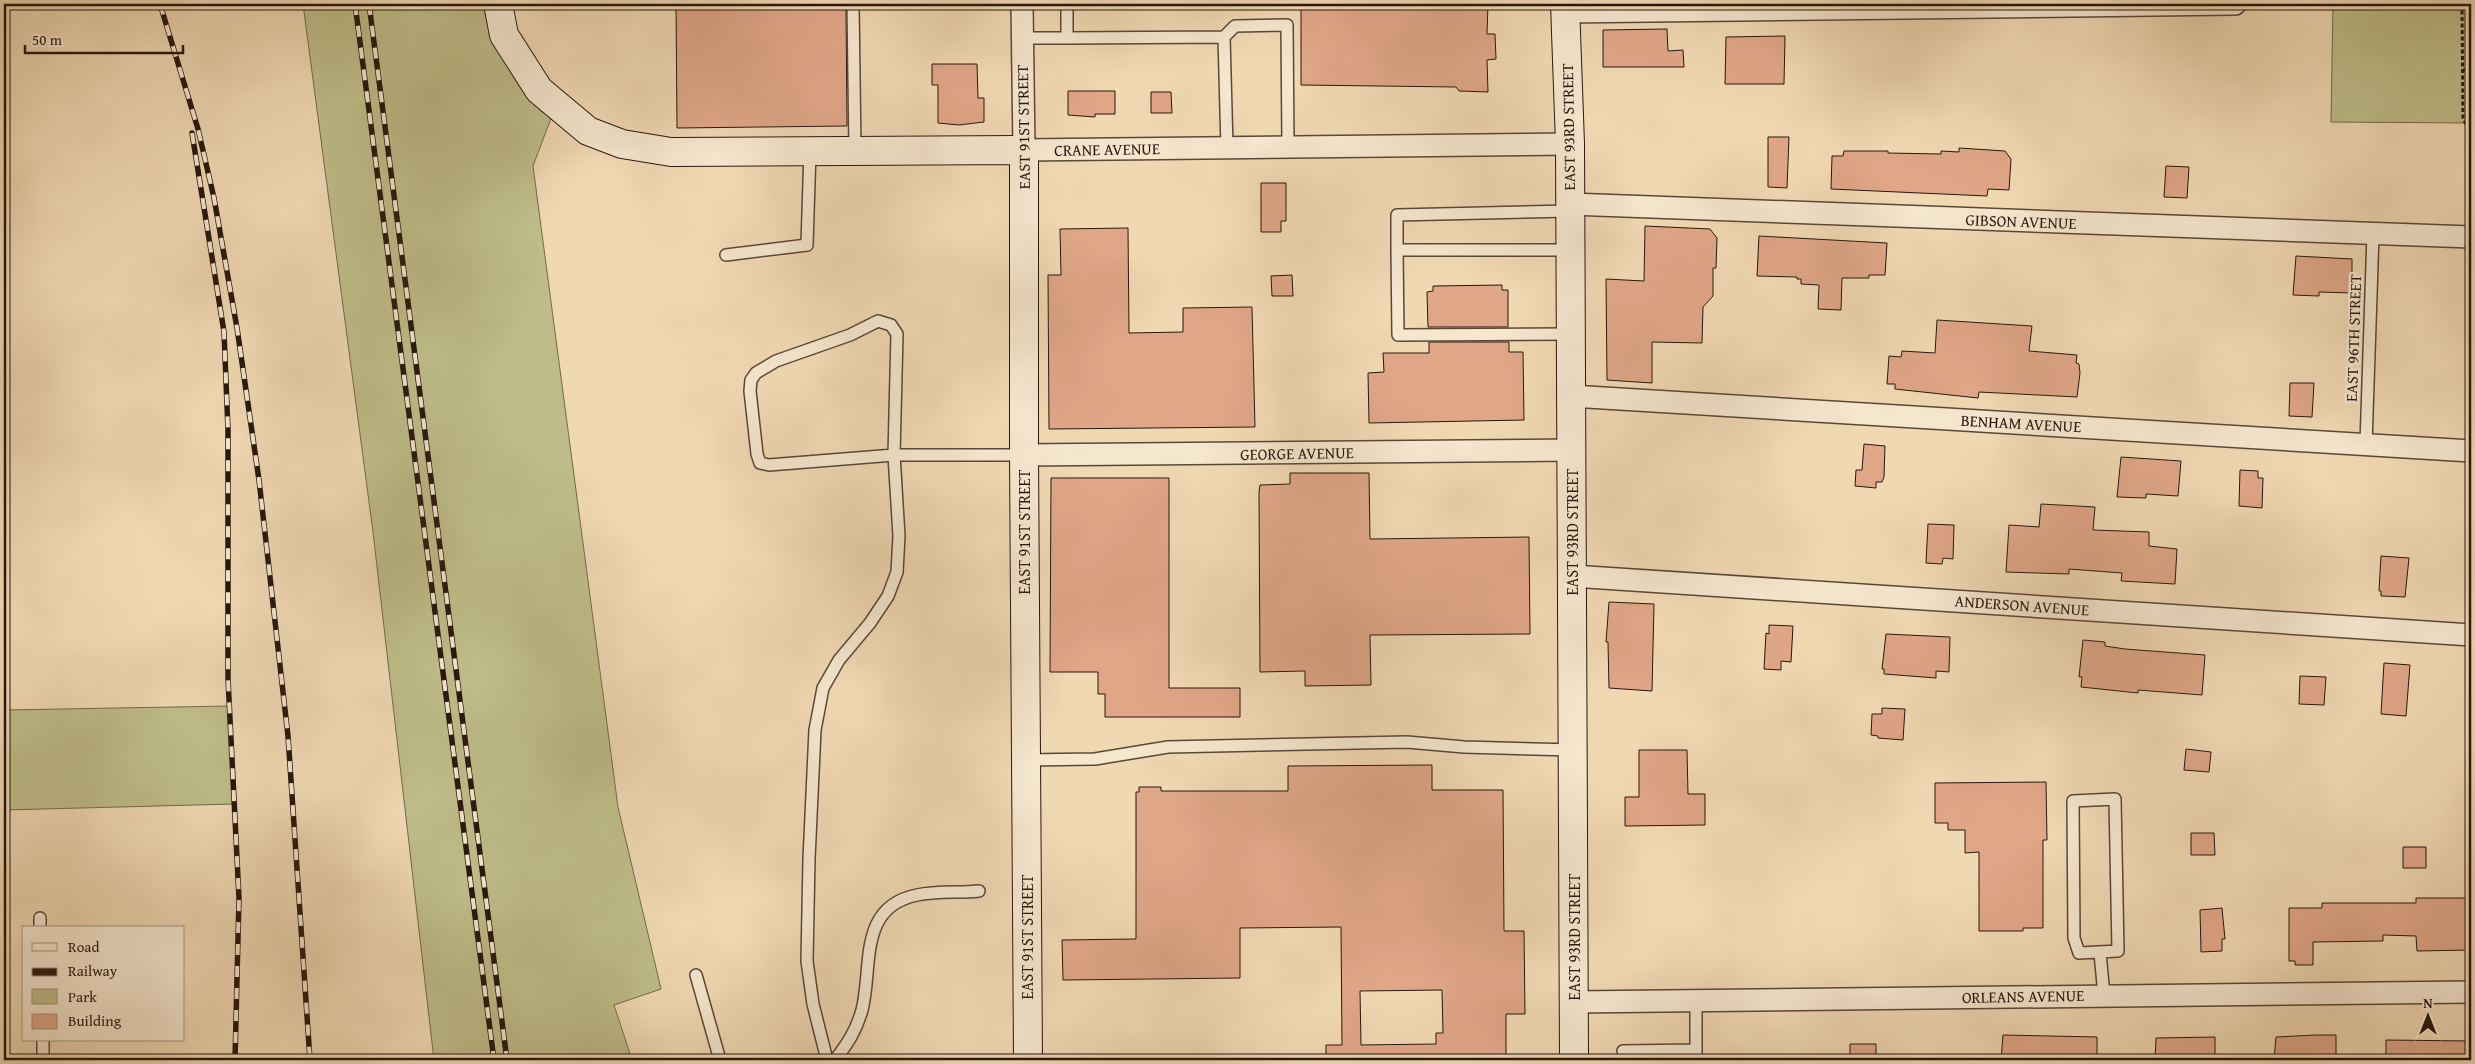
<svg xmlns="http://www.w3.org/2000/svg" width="2475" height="1064" font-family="'Gentium Book Plus',serif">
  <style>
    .green { fill: #bebd89; stroke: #736a4c }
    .building { fill: #dfa688; stroke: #28170f; fill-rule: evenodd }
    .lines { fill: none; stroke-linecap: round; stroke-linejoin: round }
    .lane-casing { stroke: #5a4738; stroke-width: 14 }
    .street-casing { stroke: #5a4738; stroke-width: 24 }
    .secondary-casing { stroke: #28170f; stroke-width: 30 }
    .path { stroke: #28170f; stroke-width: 3; stroke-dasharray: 4 2.5; stroke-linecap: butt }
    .lane { stroke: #f5e6ce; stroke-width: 11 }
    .street { stroke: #f5e6ce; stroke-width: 21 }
    .secondary { stroke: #f5e6ce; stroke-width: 28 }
    .rail-casing { stroke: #28170f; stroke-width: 5.5 }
    .rail { stroke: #f5e6ce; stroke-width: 4; stroke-dasharray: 11; stroke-linecap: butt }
    .labels { text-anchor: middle; stroke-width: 5; stroke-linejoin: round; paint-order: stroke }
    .street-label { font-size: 16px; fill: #28170f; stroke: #f5e6ce }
  </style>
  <rect width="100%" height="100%" fill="#f0d8b3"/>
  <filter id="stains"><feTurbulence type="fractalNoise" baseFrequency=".004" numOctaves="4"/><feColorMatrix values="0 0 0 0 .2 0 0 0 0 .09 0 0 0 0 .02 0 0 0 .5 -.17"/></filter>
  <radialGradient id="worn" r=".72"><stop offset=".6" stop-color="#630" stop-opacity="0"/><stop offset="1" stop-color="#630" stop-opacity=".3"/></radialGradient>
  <path class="green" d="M303,4H498L556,105L533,166L618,807L661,989L614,1005L632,1060H434L373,532Z
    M2333,4H2471V123L2331,122Z
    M229,706L234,804L4,810V710Z"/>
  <path class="building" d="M676,4H846L847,126L677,128Z
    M1301,4H1377V8H1460V4H1488L1487,34H1495L1496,59L1487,60L1488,92L1459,91L1456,87L1301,85Z
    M1667,29L1668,51L1683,50L1684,67H1603V30Z
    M1785,36L1784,84H1725L1726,37Z
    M932,64H977L978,98H984V122L959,125L938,123V85H932Z
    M1068,91H1115V114H1095V117L1068,115Z
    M1151,92H1171L1172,113H1151Z
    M1768,137H1789L1787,188L1768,187Z
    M1959,148L2005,151L2011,159L2009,190L1988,189L1987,196L1831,189L1832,156H1843L1844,151H1888V153L1941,154V151L1959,152Z
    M2166,166L2189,167L2187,198L2164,197Z
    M1261,183H1286V221H1281V232H1261Z
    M1645,226L1710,229L1717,238L1716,268H1713V296L1703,307L1702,343L1652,342V383L1607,380L1606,279L1644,281Z
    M1128,228L1129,333L1183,332V308L1252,307L1255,427L1049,429L1048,275H1061L1060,229Z
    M1759,236L1887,243L1885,275H1869V278H1842L1841,310L1818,309L1819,285L1801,284V279H1797V277L1757,276Z
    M2296,256L2352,259V293L2319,292V296L2293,295Z
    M1292,275L1293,296H1272L1271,276Z
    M1502,285V290H1508V327H1428L1427,292L1433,291V286Z
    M1937,320L2032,326L2029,351L2077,355L2076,363L2079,364L2080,373L2077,397L1979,392L1978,398L1895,389V384H1887L1889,356L1901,357L1902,351L1935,353Z
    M1429,342H1509V352H1523L1524,420L1369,423L1368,373L1384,372L1383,353H1429Z
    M2290,383H2314L2312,417L2289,416Z
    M1864,444L1885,446L1884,477L1882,482H1876V488L1855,486L1856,470H1862Z
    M2121,457L2181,461L2178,496L2146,494V498L2117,497Z
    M2240,470L2258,471V478H2263L2262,508L2239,506Z
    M1290,473H1369L1370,539L1529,537L1530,634L1370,635L1371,685L1305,686V671L1260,672L1259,492L1260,485L1290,484Z
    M1051,478H1169V688H1240V717H1105V694H1098V672H1050Z
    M2041,504L2095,507L2093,530L2149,532V546L2177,549L2175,584L2121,581L2122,573L2069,569V574L2006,572L2009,525L2039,527Z
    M1928,524L1954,525L1953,559L1943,558L1942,564L1926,563Z
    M2381,556L2409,558L2405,597L2381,596V591H2379Z
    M1609,602L1654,604L1652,691L1609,688L1608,642H1606Z
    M1769,625L1793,626L1791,662L1781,661V670L1764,669L1766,633L1769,634Z
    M1886,634L1950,637L1949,672L1936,671V678L1884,674V669H1882Z
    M2083,640L2105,642V646L2125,649L2205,655L2202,695L2138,690V693L2081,687L2082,677H2079Z
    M2384,663L2410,665L2406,716L2381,714Z
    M2300,676L2326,677L2324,705L2299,704Z
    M1882,708L1905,709L1903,740L1878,738V736L1871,735L1872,714H1882Z
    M2186,749L2211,752L2209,772L2184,770Z
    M1639,750H1687L1688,794H1705V825L1625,826V797H1639Z
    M1432,765V790H1503L1504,931H1524L1525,1014H1506V1060H1326V1045H1342L1341,927L1240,928V978L1063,980L1062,940L1136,939V792H1139V787H1161V791H1288V766ZM1442,990L1443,1033H1436V1044L1361,1045L1360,991Z
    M2046,782L2047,840H2043V928H2023V931H1979V852L1965,853V830H1948V823H1935V783Z
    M2191,833H2214L2215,855H2191Z
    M2403,847H2426V868H2403Z
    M2416,898H2471V950L2417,951L2416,936L2383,935V941L2313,942V965H2295V961H2289V908H2322V903H2416Z
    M2222,908L2225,939H2222V951L2201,952L2200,910Z
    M2003,1035L2097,1037V1060H2001Z
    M2316,1035H2336V1060H2274L2276,1037Z
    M2215,1037V1060H2155L2156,1038Z
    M2386,1040L2471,1041V1060H2386Z
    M1850,1044H1876V1060H1850Z"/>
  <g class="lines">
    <g class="lane-casing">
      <path id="lane" d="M853,4L855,151
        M1224,37L1227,148
        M1023,38H1067V4
        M1067,38L1224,37L1235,26L1287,25L1288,147
        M1397,250V215L1570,211
        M1570,250H1397L1398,335L1571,334
        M726,255L807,245L810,151
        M878,321L891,325L897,334L894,455L769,465L760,463L757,454L750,391L751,380L756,373L776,361L850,335Z
        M2366,444L2373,234
        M1026,760L1095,759L1168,747L1407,742L1464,747L1573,750
        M2115,799L2118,951L2079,953L2074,938L2073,801Z
        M40,918V928
        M2100,953L2104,995
        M696,975L720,1060
        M1696,1000V1060
        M43,1040V1060
        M1623,1051L1696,1050
        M827,1060L813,1004L807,961L809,859L815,730L823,688L839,660L870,623L888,596L897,572L899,536L894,455H1024
        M835,1060C848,1043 856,1031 862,1010C873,968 857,907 917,895C937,891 959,893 979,891"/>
    </g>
    <g class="street-casing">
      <path id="street" d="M1022,4L1024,150L1570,144
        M1565,12L2235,4
        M1570,204L2471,237
        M1571,396L2471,451
        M1024,455L1571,450
        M1572,576L2471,635
        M1574,1002L2471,992"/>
    </g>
    <g class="secondary-casing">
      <path id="secondary" d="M498,4L504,35L539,90L588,131L622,144L671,152L1024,150V455L1028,1060
        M1565,4L1570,144L1574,1060"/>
    </g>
    <path class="path" d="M2462,4L2463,118L2471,135
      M2463,70H2471"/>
    <use href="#lane" class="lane"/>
    <use href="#street" class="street"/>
    <use href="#secondary" class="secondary"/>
    <g class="rail-casing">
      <path id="rail" d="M160,4L198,129L214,198L237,328L259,480L288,736L310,1060
        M355,4L494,1060
        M369,4L507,1060
        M192,133L224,332L228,430V679L239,898L235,1060"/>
    </g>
    <use href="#rail" class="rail"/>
  </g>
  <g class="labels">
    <g class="street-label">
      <text transform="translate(1023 127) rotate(-91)" y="6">EAST 91ST STREET</text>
      <text transform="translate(1568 127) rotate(-91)" y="6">EAST 93RD STREET</text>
      <text transform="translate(1107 149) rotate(-1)" y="6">CRANE AVENUE</text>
      <text transform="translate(2021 221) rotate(2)" y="6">GIBSON AVENUE</text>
      <text transform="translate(2353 338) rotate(-88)" y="6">EAST 96TH STREET</text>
      <text transform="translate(2021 423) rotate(3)" y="6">BENHAM AVENUE</text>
      <text transform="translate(1297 453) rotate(-1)" y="6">GEORGE AVENUE</text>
      <text transform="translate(1024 532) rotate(-90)" y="6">EAST 91ST STREET</text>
      <text transform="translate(1572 532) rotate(-90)" y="6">EAST 93RD STREET</text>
      <text transform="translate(2022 605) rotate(4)" y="6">ANDERSON AVENUE</text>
      <text transform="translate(1027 937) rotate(-90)" y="6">EAST 91ST STREET</text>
      <text transform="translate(1574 937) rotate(-90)" y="6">EAST 93RD STREET</text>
      <text transform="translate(2023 996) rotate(-1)" y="6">ORLEANS AVENUE</text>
    </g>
  </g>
  <rect width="2475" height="1064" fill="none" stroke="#f0d8b3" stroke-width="20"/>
  <rect x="5" y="5" width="2465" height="1054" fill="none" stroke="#28170f" stroke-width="2.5"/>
  <rect x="10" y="10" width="2455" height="1044" fill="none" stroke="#28170f"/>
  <rect x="22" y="926" width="162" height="115" fill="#f5e6ce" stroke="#a39382"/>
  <rect x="32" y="943" width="25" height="8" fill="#f5e6ce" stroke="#a39382"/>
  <text x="68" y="952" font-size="15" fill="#28170f">Road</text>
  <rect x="32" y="968" width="25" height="8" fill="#28170f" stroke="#a39382"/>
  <text x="68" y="976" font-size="15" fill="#28170f">Railway</text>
  <rect x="32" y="989" width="25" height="15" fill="#bebd89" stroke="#a39382"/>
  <text x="68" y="1002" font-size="15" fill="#28170f">Park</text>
  <rect x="32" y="1014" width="25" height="15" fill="#dfa688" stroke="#a39382"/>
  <text x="68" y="1026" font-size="15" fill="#28170f">Building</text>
  <g transform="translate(2428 1016)" stroke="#f5e6ce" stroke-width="4" paint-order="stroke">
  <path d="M0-4L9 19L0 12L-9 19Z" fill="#28170f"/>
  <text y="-8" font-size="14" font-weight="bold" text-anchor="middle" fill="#28170f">N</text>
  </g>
  <path d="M25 45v8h158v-8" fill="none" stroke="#28170f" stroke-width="2.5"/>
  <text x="32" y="45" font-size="15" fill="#28170f" stroke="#f5e6ce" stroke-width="4" paint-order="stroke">50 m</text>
  <rect width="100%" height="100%" filter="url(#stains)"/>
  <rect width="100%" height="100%" fill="url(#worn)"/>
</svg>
